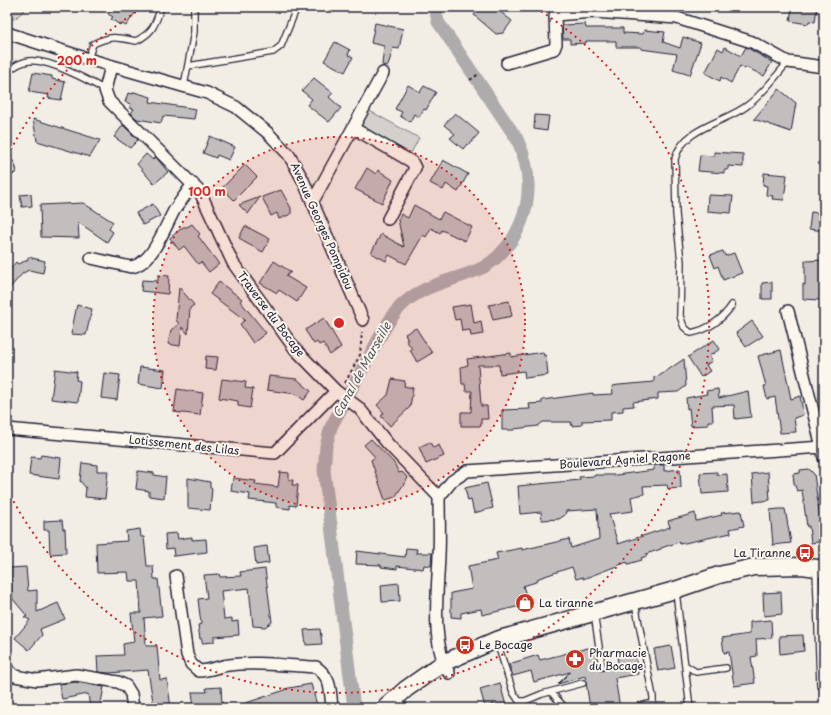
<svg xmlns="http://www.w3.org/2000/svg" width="831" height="715" font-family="'Playpen Sans',sans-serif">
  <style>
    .green { fill: #d4d1cc; stroke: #7b7a84 }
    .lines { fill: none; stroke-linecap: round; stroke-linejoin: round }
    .canal { stroke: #aeabad; stroke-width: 13 }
    .building { fill: #c2bebe; stroke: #22223b }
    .lane-casing { stroke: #22223b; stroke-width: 8 }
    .street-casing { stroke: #22223b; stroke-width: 14 }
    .secondary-casing { stroke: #22223b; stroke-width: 19 }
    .path { stroke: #22223b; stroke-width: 2; stroke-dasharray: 3 3; stroke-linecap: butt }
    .lane { stroke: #fbf7ec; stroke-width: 5.5 }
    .street { stroke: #fbf7ec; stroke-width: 11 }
    .secondary { stroke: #fbf7ec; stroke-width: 16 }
    .ring { fill: none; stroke: #d62828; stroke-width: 2; stroke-dasharray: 2 4 }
    .labels { text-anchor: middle; stroke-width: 4; stroke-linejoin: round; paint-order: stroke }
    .street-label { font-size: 11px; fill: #22223b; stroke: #fbf7ec }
    .poi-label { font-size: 11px; fill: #22223b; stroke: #fbf7ec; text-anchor: start }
    .water-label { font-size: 12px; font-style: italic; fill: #535263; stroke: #fbf7ec }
    .centre { fill: #d62828; stroke: #fbf7ec; stroke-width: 2 }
    .ring-label { font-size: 12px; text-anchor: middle; font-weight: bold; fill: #d62828; stroke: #fbf7ec; stroke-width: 4; stroke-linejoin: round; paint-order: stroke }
  </style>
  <rect width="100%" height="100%" fill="#f2eee5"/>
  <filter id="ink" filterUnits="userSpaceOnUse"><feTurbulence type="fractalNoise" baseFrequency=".025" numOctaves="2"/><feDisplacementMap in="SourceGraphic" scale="8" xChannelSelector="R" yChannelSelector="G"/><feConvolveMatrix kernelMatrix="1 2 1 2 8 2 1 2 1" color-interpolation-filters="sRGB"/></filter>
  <g filter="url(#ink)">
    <path class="green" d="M13,7H27L15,19L7,18V11Z
      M368,110L419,138L410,155L358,126Z"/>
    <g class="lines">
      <path class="canal" d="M354,708L324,470L326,446L331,427C344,403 357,379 370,355C379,339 387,321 400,307C423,283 456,281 484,267C496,260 504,251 512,240C532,208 533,173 517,139L443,29L438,22L435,7"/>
    </g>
    <path class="building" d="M113,7H139L126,26L121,23L120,25L111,19L113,17L108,14Z
      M480,7H494L512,21L503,33L496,34L474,15Z
      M792,7H817L815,22L809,21L808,24L790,21Z
      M375,23L403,29L399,49L393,48L388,66L382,65L384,46L371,43Z
      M585,24L586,28H623V33L643,34L644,30L665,32L663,42L680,48L683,37L701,43L690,75L673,70L677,54L641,49V47H616V41H586V43L570,44V39H563L562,25Z
      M335,42L350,50L348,55L353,57L345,72L324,61Z
      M725,47L741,56L746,47L772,62L764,76L746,67L745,69L740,66L731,83L721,77L720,81L705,73L718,48L723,51Z
      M33,73L52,76V79L65,82L61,100L48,98L49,95L29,92Z
      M314,78L333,93L329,97L341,108L329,122L307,105L312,99L302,91Z
      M408,85L420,92L424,86L436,92L426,110L424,109L419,117L414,114L410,122L400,116L402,112L395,109Z
      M779,89L796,103L791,132L754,119Z
      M134,92L151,97L150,102L196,109L194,119L163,116L161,123L137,119L131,113L134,109L130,108L131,104L125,102L128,93L133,94Z
      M455,113L479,133L469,145L467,144L463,149L450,138L455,134L444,125Z
      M535,115L549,116L547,131L534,129Z
      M33,119L100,140L90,157L37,141Z
      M123,125L138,140L130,148L114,137Z
      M210,136L235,147L229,160L217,155L216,158L203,153Z
      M714,152L743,154V167L728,166V170H724V173L698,171L700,155L714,156Z
      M146,154L153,160L156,157L168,172L154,184L137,164Z
      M443,160L468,174L458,192L446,184L443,190L430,183Z
      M245,165L257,177L234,200L222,188Z
      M367,168L376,174L378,170L393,180L382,203L355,189Z
      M764,173L787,175L784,200L772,199L773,196L766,195L767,186L763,185Z
      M281,190L291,208V214L279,219L277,213L271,216L262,197Z
      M31,194L32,206L22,207L20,195Z
      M708,195L733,196L731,213L707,211Z
      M260,197L248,214L239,205Z
      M83,203L113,222L109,229L113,232L107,242L78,222L79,238L41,237L40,205Z
      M153,204L160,216L143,225L136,213Z
      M414,205L439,219L443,212L472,227L465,241L442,230L440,233L431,228L426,237L423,235L406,264L389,255L386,261L371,253L381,234L404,247L398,220L401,214L408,218Z
      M811,212L824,214V231L809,229Z
      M192,224L200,234L198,236L219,264L209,272L201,262L198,264L184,246L179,250L170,238L183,227H187Z
      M245,226L270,239L263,252L244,242V241L239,238Z
      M723,251L725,256L734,253L742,273L723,280L718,266L715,268L710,255Z
      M28,257L45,261L43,273L29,270L23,273L7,291V273L16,262L18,264L28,260Z
      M824,260V298L821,300L803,299V284L805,285V261Z
      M274,261L291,272L286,276L306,288L297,302L279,290L277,293L260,283Z
      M158,275L169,276L168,294L141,291L142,280L158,281Z
      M219,282L242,299L240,301L266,333L253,343L240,324L245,320L210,294Z
      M772,282V299H762V283Z
      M179,287L194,305L190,308L188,334L182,327L180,346L168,344L171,330L179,324L176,320Z
      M509,301L512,316L493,320L489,305Z
      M471,304L474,323L481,321L483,334L471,336L470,330L462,331L460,319L455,320L452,307Z
      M77,305L92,309L86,335L71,334Z
      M324,318L341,347L330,355L323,343L319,345L317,342L314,344L305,330Z
      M752,321L763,336L746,347L736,333Z
      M416,328L432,353L417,362L410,350L412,349L406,340L408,339L405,334Z
      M714,340L720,349L709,356L712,361L706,365L710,371L701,377L688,357Z
      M781,350L791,399L800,396L802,406L803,415L794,418L796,432L780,433L775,397L767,399L764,386H766L758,356Z
      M543,352L544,356L546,355L548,375L525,378L524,371L500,374L499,365H478L481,406H487L488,419H481V426H461V412H471L472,391H466L465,384H462L461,367L468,365L467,359L511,353V357Z
      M206,356L218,357L216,370L205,369Z
      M684,359L686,386L678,392L658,393V399L633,402L634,406L623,407V411L611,412V420L582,421V425L572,426L571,422H543L538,426L514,429V430H502V410L530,409L529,404L542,403V400L593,393V395L613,394L612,386L619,385L654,382V377L659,376Z
      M140,367L165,370L163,388L138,384Z
      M55,369L77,372L76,380L80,381L78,402L51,399Z
      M104,373L120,375L117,400L101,398Z
      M269,376L297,379L311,391L304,400L296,394L267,390Z
      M222,379L246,382L245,388L253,389L250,408L238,406V401L219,398Z
      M392,379L405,381L404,386L413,388L410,407L390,426L381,416L384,413L377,405L388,395Z
      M177,389L203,393L200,415L174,412Z
      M718,389L719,398L748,391L751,417L735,419L734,405L712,406L713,421H708V425L691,426L689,408L687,409L686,398L707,394L706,391Z
      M371,439L394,463L399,473L402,472L408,478L395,497L385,500L371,460L375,457L364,445Z
      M430,442L433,448L439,445L444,456L426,464L419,447Z
      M41,455L61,458L59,479L29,475L31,457L40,458Z
      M82,463L97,465V471H108L105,499L85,497L86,488L80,481Z
      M654,465H664V471L680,469L681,488L668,489L667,485L643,486L644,494L631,497L633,511L609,514L618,544L670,527L668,521L695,513L696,521L722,515L721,513L741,511L744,526L730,529L731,533L680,544L679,542L661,548V549L646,554L647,556L641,558L642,560L628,564L627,562L583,579V577L576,579L572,567L539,578L536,582L523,586L529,604L482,615L481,609L461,613V618L451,617V593L472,589L468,566L498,560L496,553L522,548V550L569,539L571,548L599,539L597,509L566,511L565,515L559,519L542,520L541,512L520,514L518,486L580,480L579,477L595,476V475H616L654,470Z
      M809,469L814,474L820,519L824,518V541L811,543L809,526L807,527L802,490L797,491L794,483L793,474L800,473V470Z
      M138,471L154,473V475L166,477L164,498L149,496V491L136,489Z
      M280,472L289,473V480H293L292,485H298L296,506L290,505V509L276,507V503L249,500L250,494L231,491L233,478L256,481L255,484L278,487Z
      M717,472V475L727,474L728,492L702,494L700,473Z
      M768,472L770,500L754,502L752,474Z
      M188,478L210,482V488H212L210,510L188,508Z
      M487,483L493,508L474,513L471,500L468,501L465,488Z
      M779,509H785L791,543L773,545L770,510Z
      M62,520L63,529H65L66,553L50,554L49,530H44V521Z
      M140,529L141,537H144L147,566H153L154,579H158L162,616L144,618L146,646H157L160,680L167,679L171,708H154L148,670L109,673L98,672L97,656L124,655L123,644L134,642L131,613H141L139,581H129L128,572L97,573L96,543L127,541L126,531Z
      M177,533L178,539L192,537V540L206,539L207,552L174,556L173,548L166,549L165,534Z
      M267,546L269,563L256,565L254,548Z
      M406,548L417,549L416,553H432L431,566L424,565L423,569L397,566V569L381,567V565L356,564L357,551L405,557Z
      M26,567L28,591L37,590V612L58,603L65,619L40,629L42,635L29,650L15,638L30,620L24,617L27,616L12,598L10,568Z
      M265,569L272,622L265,627L253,626L249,588L221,591L224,619L232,618V622L238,621L239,635L214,637V642L202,643V639H200L198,625L201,624L198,599L207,598L204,575L219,574L220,577L241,576L240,572Z
      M399,583L400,601L382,602L381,585Z
      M781,592L782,614L764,616L763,593Z
      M771,620L772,638L756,639L757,656L751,657L755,683L734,686L729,652L724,653L722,638L750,634V622Z
      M320,629L322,644L306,645L304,630Z
      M803,635L804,651L780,654L779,636Z
      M671,646L675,668L658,671L654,649Z
      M592,647L598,668L601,671L606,669V664L618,662L617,655L635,652L638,674L615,678L620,708H590L585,676L558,684L570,672L534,682L531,671L513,676L509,664L538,655L540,660Z
      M76,682L104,687L100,708H90L88,694L62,699L59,684Z
      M500,683L506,706L495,708L494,704L485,707L480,689Z
      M311,684L317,705L307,708H300L299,704L284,708H237V706L285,690L284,689Z
      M221,687L222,704H215V708H194L192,692H207L206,688Z"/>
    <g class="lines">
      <g class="lane-casing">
        <path id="lane" d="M88,59L93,44C111,35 117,37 136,41C154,32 155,24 161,7
          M188,66L273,52L281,46L297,7
          M7,72C13,67 21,62 29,61C49,59 88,80 105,90
          M184,86L194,32V7
          M7,161L11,164L13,170L7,175
          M732,305C723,319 708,330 691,333L684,327L680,316L681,262L676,214L675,159C683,127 725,123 748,105C763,94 775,77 788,62
          M816,569L820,685
          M676,592L690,708
          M635,603L653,697V703L637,707
          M594,613L602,667
          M497,642L513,692L519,701H525L542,694L583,683
          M685,665L696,672L726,668
          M551,692L565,708
          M396,699L406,708"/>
      </g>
      <g class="street-casing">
        <path id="street" d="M7,33L88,59L207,93L236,107L268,133L289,155L303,180L363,320
          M507,63L554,49L556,44L555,15L594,12L677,18L752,42L788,62L824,67
          M111,66L105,90L109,101L200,192L233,263L295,349L336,391L359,408L388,444L439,497C439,516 440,536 439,555C438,591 430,642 449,673
          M353,128L412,162L415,168L388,219
          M313,201L383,73
          M91,258L131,267C153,264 165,226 175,209C181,201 187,192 193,184
          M7,429L275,453L336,391
          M824,446L822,447L824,458
          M439,497L452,481L467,471L822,447L788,311
          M176,576L187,655L191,664L199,671C210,671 219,666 229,665C257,661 288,666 316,667C332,678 330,691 332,708
          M7,669L15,676L37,680L76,675L118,682L126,686L131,694L133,708"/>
      </g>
      <g class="secondary-casing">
        <path id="secondary" d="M385,708L406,689L443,663L496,640L675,590L719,575L754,567L802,566L824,569"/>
      </g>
      <path class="path" d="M470,80L480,73
        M345,383L360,355L362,332"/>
      <use href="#lane" class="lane"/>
      <use href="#street" class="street"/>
      <use href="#secondary" class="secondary"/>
    </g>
  </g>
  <circle cx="339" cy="323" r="186" fill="#d62828" fill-opacity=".12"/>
  <g class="ring">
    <circle cx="339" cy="323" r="186"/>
    <path d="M8 155A371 371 0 0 1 142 8M536 8A371 371 0 1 1 8 491"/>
  </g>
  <defs>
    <g id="bus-disc" transform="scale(1)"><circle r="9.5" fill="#c8321e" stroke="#fbf7ec"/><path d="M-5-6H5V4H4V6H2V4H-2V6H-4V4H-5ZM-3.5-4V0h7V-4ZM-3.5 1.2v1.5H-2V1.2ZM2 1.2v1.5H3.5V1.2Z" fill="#fff"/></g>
    <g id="shop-disc" transform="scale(1)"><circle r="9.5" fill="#c8321e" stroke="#fbf7ec"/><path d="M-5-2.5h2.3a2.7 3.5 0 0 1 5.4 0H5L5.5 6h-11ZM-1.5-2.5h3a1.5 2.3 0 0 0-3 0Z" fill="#fff"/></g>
    <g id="pharmacy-disc" transform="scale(1)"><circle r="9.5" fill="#c8321e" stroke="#fbf7ec"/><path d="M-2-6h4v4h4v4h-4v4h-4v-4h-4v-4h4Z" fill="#fff"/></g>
  </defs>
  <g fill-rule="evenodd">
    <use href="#bus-disc" x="805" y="553"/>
    <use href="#shop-disc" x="525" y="603"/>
    <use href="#bus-disc" x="465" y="645"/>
    <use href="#pharmacy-disc" x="575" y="659"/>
  </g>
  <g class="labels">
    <g class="street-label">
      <text transform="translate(322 226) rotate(66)" y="4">Avenue Georges Pompidou</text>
      <text transform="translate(271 314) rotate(53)" y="4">Traverse du Bocage</text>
      <text transform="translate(184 445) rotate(6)" y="4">Lotissement des Lilas</text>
      <text transform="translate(625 460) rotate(-4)" y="4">Boulevard Agniel Ragone</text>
    </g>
    <g class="poi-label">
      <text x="791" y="557" text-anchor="end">La Tiranne</text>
      <text x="539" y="607">La tiranne</text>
      <text x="479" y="649">Le Bocage</text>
      <text x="589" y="657">Pharmacie<tspan x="589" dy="13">du Bocage</tspan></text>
    </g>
    <g class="water-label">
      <text transform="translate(362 370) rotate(-61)" y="4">Canal de Marseille</text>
    </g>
  </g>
  <circle cx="339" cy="323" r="6" class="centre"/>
  <g class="ring-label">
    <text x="77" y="65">200 m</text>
    <text x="207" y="196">100 m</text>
  </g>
  <rect width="831" height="715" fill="none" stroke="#fbf7ec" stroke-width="24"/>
  <rect x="12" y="12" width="807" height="691" fill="none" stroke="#22223b" stroke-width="1.5" filter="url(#ink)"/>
</svg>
